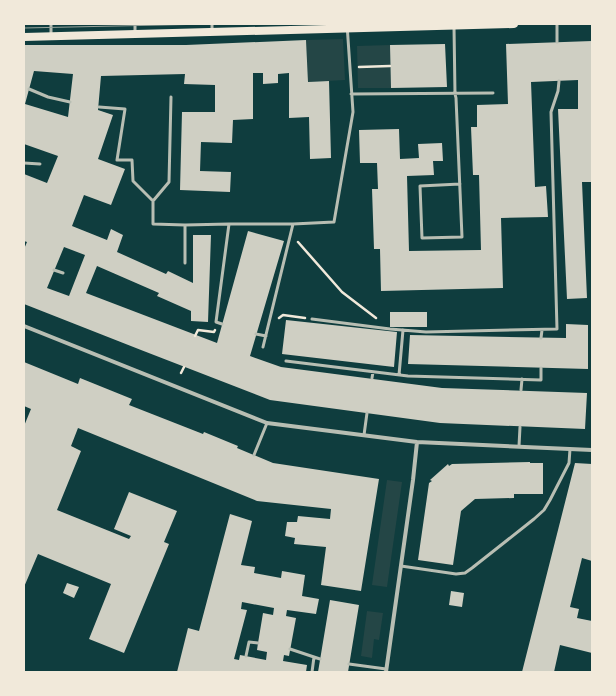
<svg xmlns="http://www.w3.org/2000/svg" width="616" height="696" font-family="Inter,sans-serif">
  <style>
    .green { fill: #244646 }
    .building { fill: #cfcfc3; fill-rule: evenodd }
    .lines { fill: none; stroke-linecap: round; stroke-linejoin: round }
    .path { stroke: #f1e9da; stroke-width: 2.5 }
    .service { stroke: #b8beb3; stroke-width: 3 }
    .minor { stroke: #b8beb3; stroke-width: 4 }
    .secondary { stroke: #f1e9da; stroke-width: 8 }
    .tram { stroke: #97a49c; stroke-width: 1 }
  </style>
  <rect width="100%" height="100%" fill="#0f3d3e"/>
  <path class="green" d="M343,39L345,80L308,82L306,40Z
    M390,45L391,88H358L357,46Z
    M387,480L402,482L387,587L372,585Z
    M367,611L383,613L379,640L374,639L372,658L361,656Z"/>
  <path class="building" d="M306,40L308,82L329,81L331,158L310,159L309,117L289,118V73L278,74V83L263,84V73H253V119L233,120L232,143L201,142L200,171L231,172L230,192L180,190L182,112H215V85L184,84L185,74L101,76L98,110L113,115L98,159L125,169L111,205L84,195L72,226L107,240L111,229L123,235L117,252L166,274L168,271L193,283V235H211L208,322L191,321V311L157,296L159,293L97,266L86,293L217,343L248,231L284,241L250,356L281,367L442,388L587,393L585,429L440,423L270,400L141,350L24,304V249L27,242L24,241V174L47,183L58,156L24,144V45H186ZM34,71L73,74L68,117L25,104ZM64,247L85,255L69,296L47,288Z
    M592,41V182H582L587,298L567,299L558,109H578V80L531,82L535,187L546,186L548,217L501,218L503,288L381,291L380,249H374L372,189H378L377,163H360L359,130L399,129L400,159L419,158L418,144L442,143L443,161H433L434,175L407,176L409,251L481,250L479,175H473L471,127H477V105L508,104L506,44Z
    M445,44L447,87L391,88L390,45Z
    M390,312H427V327H390Z
    M286,320L397,332L394,367L282,354Z
    M566,324L588,325V369L408,364L410,335L566,338Z
    M24,362L78,384L80,378L132,399L129,405L203,434L204,432L238,446L237,448L273,463L379,479L361,591L321,585L326,547L294,544L295,538L285,536L287,522H297L298,516L330,519L331,509L257,501L78,428L71,446L81,451L57,510L129,539L131,536L114,529L129,492L177,511L164,542L169,544L124,653L89,639L111,584L38,554L24,587V426L31,409L24,406Z
    M530,462V463H543V494H514V498L475,499L461,511L453,565L418,560L429,483L432,481L430,480L448,464L449,466L452,464Z
    M575,463L592,464V561L582,558L570,607L579,609L577,618L592,621V653L560,645L554,672H522Z
    M230,514L252,521L241,565L255,567L254,573L281,578L282,571L305,575L302,596L319,599L316,614L287,610L286,616L296,618L289,656L284,655L283,661L307,665L306,672H177L188,628L199,631ZM242,602L274,608L273,615L263,613L258,643L257,650L267,652L266,660L240,655L239,660L234,659L247,610L241,609Z
    M67,583L79,587L74,598L63,593Z
    M451,591L464,593L462,607L449,605Z
    M330,600L359,605L348,672H318Z"/>
  <g class="lines">
    <path class="path" d="M359,67L390,66
      M298,242L342,292L376,318
      M279,318L283,315L305,318
      M195,336L198,330L214,332L215,330
      M181,373L184,367"/>
    <path class="service" d="M135,24V34
      M212,24V32
      M557,24V42
      M454,27L455,94L456,98L462,237L422,238L420,186L460,184
      M51,36V24
      M29,89L48,97L70,102
      M351,94L493,93
      M99,107L125,109L117,160H132L133,181L153,201V224L185,225V263
      M24,163L40,164
      M153,201L169,182L171,97
      M185,225L229,224
      M54,270L63,273
      M312,319L390,329L426,332L557,329L551,112L558,91L559,81
      M222,324L216,322L229,224H293
      M256,334L266,336
      M541,338L542,330
      M263,347L293,224L334,222L353,112L347,24
      M286,361L408,376L541,380V368
      M399,375L403,330
      M372,378L373,372
      M521,390L522,379
      M364,435L367,413
      M519,446L520,427
      M254,455L267,423
      M401,566L456,574L465,573L472,568L534,519L544,510L550,500L569,463L570,449
      M290,649L320,659
      M246,656L249,642L258,643
      M349,664L386,669
      M312,672L314,657"/>
    <path class="minor" d="M24,326L267,423L417,442L592,450
      M386,672L413,480L417,442"/>
    <path class="secondary" d="M24,37L514,24"/>
    <path class="tram" d="M24,28L210,24"/>
  </g>
  <rect width="616" height="696" fill="none" stroke="#f1e9da" stroke-width="50"/>
</svg>
